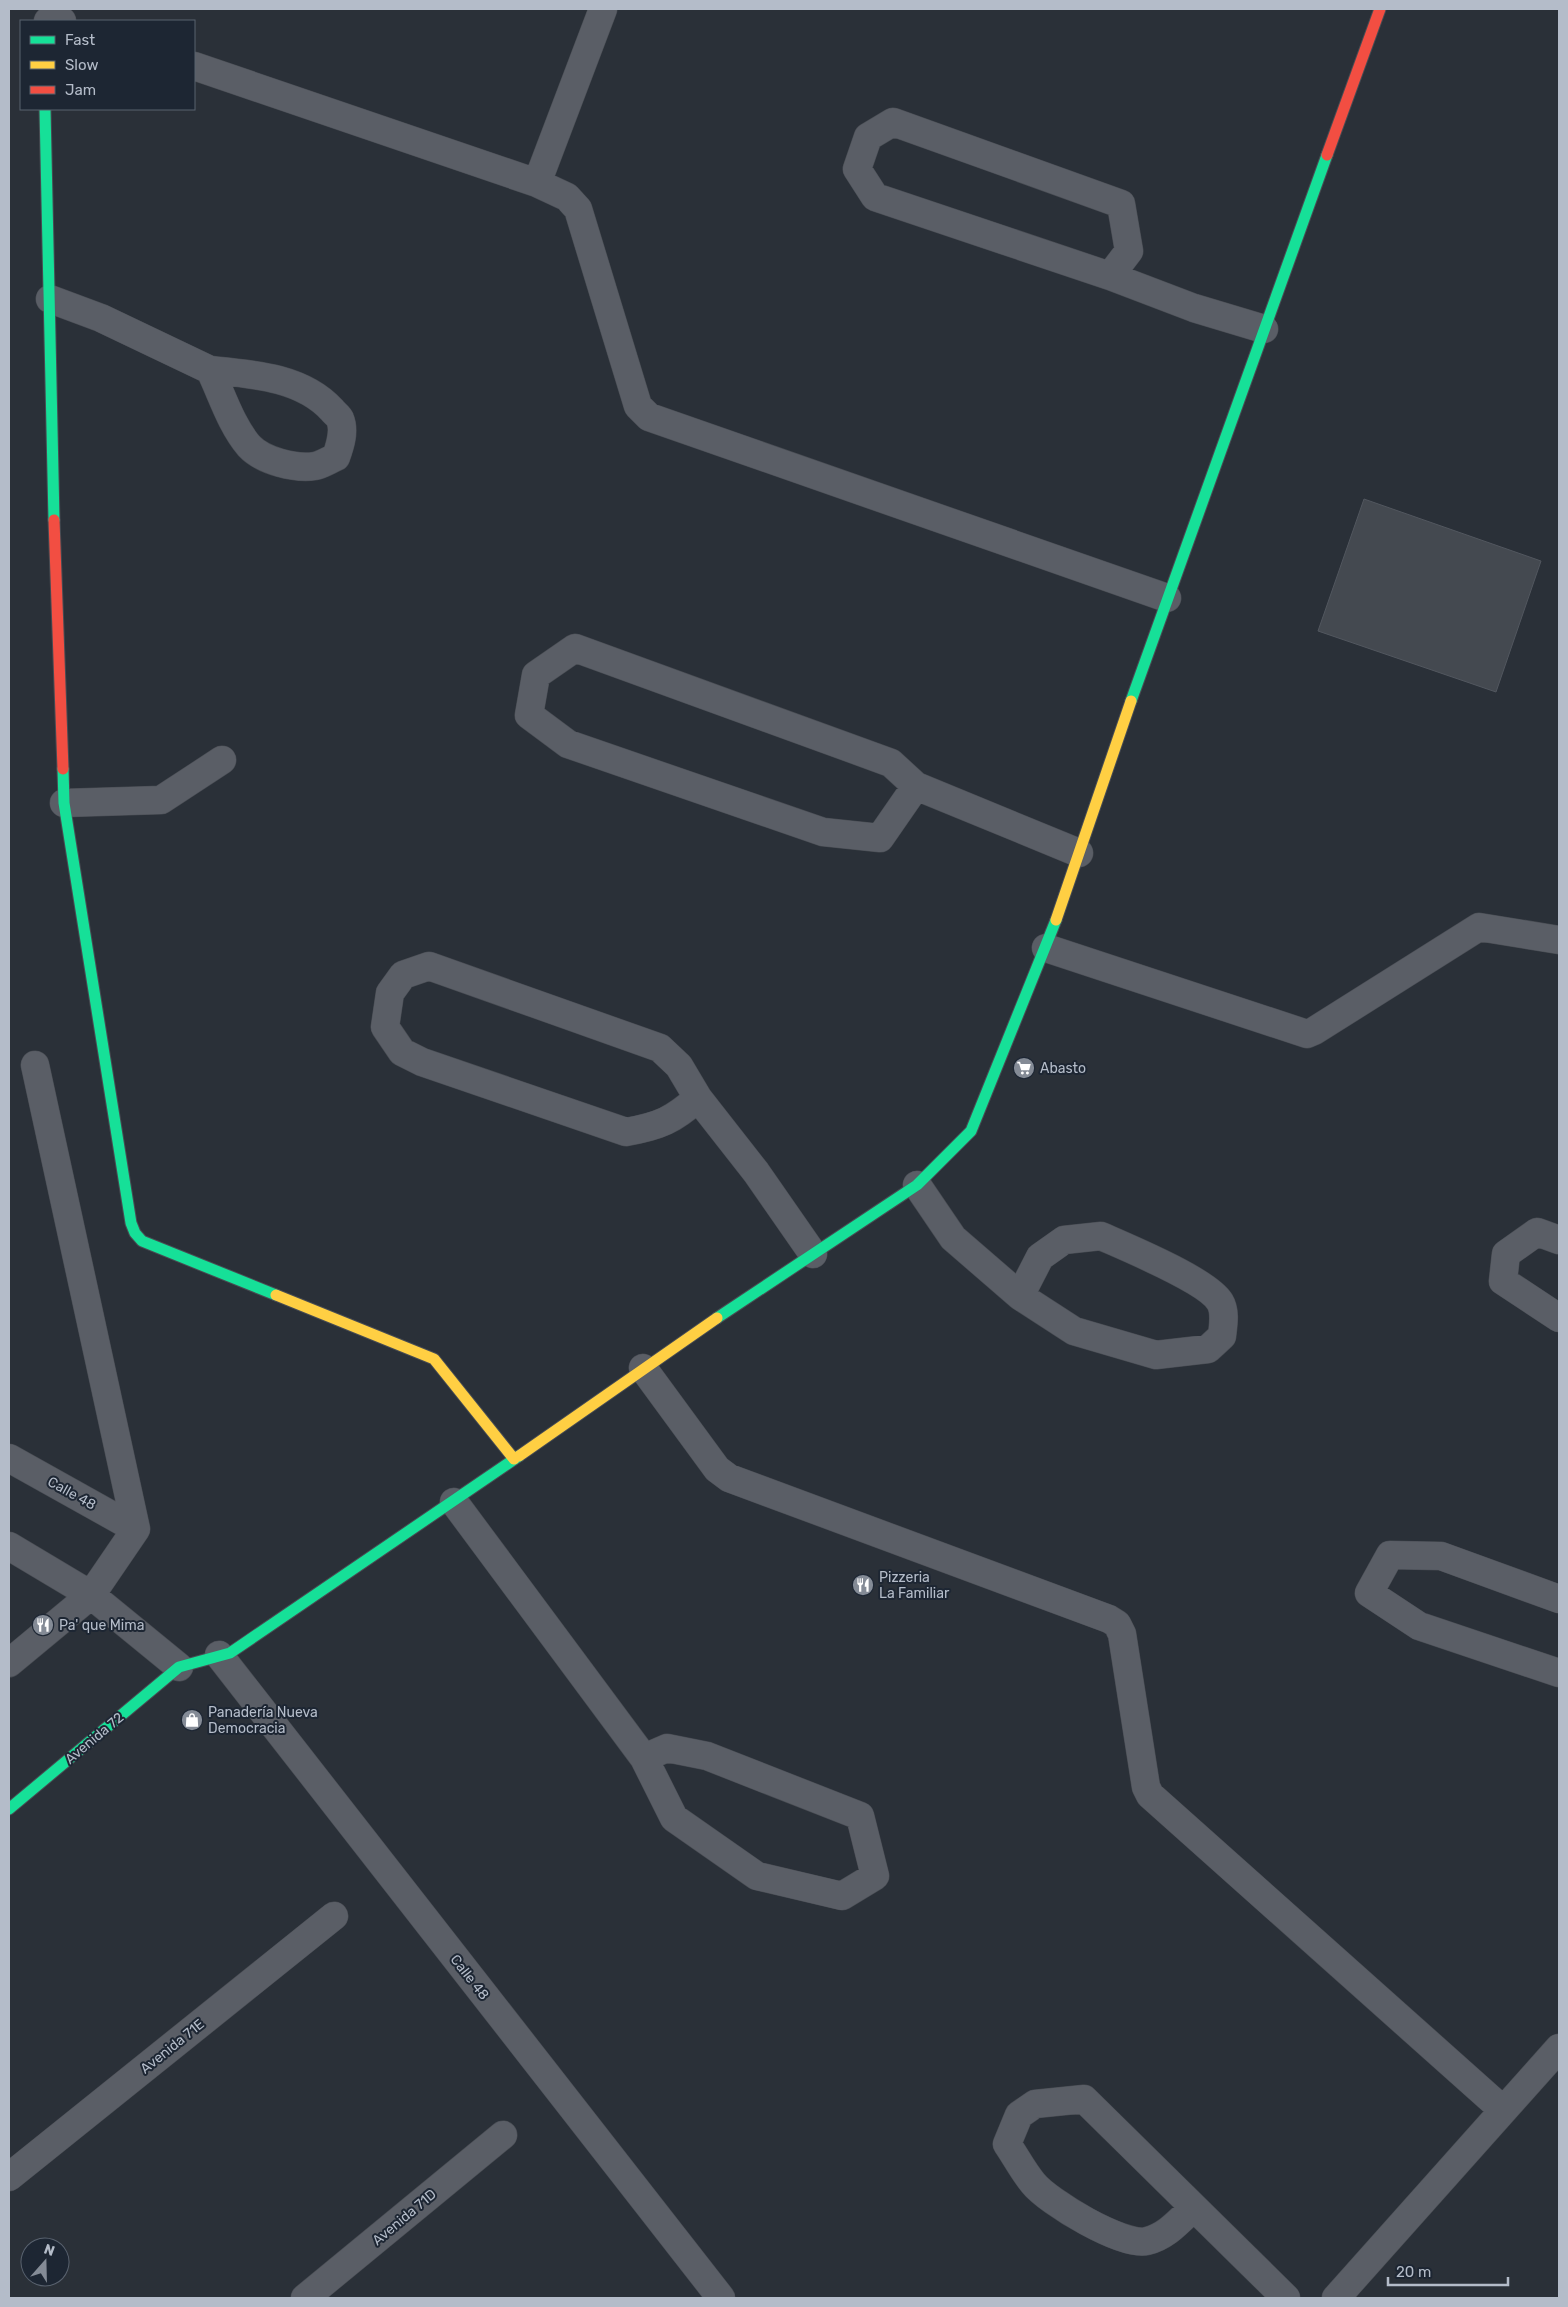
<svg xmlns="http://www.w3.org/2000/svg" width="1568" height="2307" font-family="Rubik,sans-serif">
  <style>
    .building { fill: #444950; stroke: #52575f }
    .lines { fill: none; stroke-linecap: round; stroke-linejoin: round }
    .street-casing { stroke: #484c53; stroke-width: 29 }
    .fast-casing { stroke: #484c53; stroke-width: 13 }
    .slow-casing { stroke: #484c53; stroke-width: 13 }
    .jam-casing { stroke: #484c53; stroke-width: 13 }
    .street { stroke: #5a5e66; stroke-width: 28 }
    .fast { stroke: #16e098; stroke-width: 11 }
    .slow { stroke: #ffcf43; stroke-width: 11 }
    .jam { stroke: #f24e42; stroke-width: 11 }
    .labels { text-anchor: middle; stroke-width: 4; stroke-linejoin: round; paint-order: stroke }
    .poi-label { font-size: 14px; fill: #b4bcc9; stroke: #1d2633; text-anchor: start }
    .street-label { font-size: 14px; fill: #b4bcc9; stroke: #1d2633 }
  </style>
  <rect width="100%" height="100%" fill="#2a3038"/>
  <path class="building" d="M1364,499L1541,561L1496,692L1318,631Z"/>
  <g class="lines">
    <g class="street-casing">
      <path id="street" d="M48,21L54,19L62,21
        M194,66L537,183L567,197L578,209L638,406L649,417L1167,598
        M893,122L1121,204L1129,251L1110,276L875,197L857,169L868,137Z
        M537,183L603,9
        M1110,276L1194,308L1264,329
        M50,299L101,318L210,370
        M210,370C252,374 302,377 332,410C334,413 339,416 340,419C345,431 340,446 336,457C329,460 321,465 315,466C295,469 263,461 249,446C231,425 222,395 210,370Z
        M575,648L891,763L916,786L880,838L823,832L568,744L529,715L536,675Z
        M916,786L1079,853
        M64,803L161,800L222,760
        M1046,948L1307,1034L1314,1031L1479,927L1559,940
        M429,966L660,1048L679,1066L698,1098C673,1120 660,1126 626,1132L422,1062L402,1052L385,1027L390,993L403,975Z
        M698,1098L756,1172L813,1254
        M917,1185L953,1238L1020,1296
        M1101,1236C1126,1247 1208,1281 1220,1302C1226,1312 1223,1326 1222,1336L1208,1349L1156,1355L1074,1331L1020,1296L1040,1257L1064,1240Z
        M1559,1240L1537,1232L1506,1254L1503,1281L1559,1318
        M643,1368L717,1469L729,1478L1109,1619L1117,1624L1122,1634L1146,1787L1150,1795L1503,2110
        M9,1458L136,1529
        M454,1502L644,1758
        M9,1546L91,1595L179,1667
        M1559,1599L1441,1556L1390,1555L1369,1593L1419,1626L1559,1673
        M219,1655L721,2298
        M9,1663L91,1595L136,1529L35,1065
        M667,1748L707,1756L860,1816L875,1876L842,1896L757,1876L674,1818L644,1758Z
        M9,2177L334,1916
        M1193,2208C1179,2221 1167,2236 1147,2241C1123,2247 1048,2202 1033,2183C1023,2171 1016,2157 1007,2144L1019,2115L1035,2104L1084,2099L1286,2298
        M305,2298L503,2135
        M1336,2298L1559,2048"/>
    </g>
    <g class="fast-casing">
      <path id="fast" d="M45,109L54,520
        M1131,701L1327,155
        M63,769L64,803L131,1223L135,1233L142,1241L276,1295
        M717,1318L917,1185L971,1131L1056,920
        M9,1809L179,1667L230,1653L519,1456"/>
    </g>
    <g class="slow-casing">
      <path id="slow" d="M1056,920L1131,701
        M276,1295L434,1359L514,1459
        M519,1456L717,1318"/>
    </g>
    <g class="jam-casing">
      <path id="jam" d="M1327,155L1380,9
        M54,520L63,769"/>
    </g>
    <use href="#street" class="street"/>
    <use href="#fast" class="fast"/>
    <use href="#slow" class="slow"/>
    <use href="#jam" class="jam"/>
  </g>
  <defs>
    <g id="supermarket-disc" transform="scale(1.125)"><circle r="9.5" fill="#848b96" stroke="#1d2633"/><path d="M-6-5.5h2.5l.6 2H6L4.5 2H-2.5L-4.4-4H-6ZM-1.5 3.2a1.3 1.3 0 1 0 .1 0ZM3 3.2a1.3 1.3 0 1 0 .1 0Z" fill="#fff"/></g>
    <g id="restaurant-disc" transform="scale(1.125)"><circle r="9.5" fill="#848b96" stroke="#1d2633"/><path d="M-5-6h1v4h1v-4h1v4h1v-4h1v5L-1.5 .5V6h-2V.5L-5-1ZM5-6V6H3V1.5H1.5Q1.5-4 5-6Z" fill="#fff"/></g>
    <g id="shop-disc" transform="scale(1.125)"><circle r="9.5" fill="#848b96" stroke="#1d2633"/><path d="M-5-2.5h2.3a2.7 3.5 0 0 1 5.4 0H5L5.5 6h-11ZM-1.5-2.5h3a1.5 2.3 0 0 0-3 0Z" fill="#fff"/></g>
  </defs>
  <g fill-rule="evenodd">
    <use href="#supermarket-disc" x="1024" y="1068"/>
    <use href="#restaurant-disc" x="863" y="1585"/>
    <use href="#restaurant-disc" x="43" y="1625"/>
    <use href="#shop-disc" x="192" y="1720"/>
  </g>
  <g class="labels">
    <g class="poi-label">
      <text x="1040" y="1073">Abasto</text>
      <text x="879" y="1582">Pizzeria<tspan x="879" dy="16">La Familiar</tspan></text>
      <text x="59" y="1630">Pa' que Mima</text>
      <text x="208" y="1717">Panadería Nueva<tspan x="208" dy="16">Democracia</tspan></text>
    </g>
    <g class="street-label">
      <text transform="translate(72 1493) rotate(29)" y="5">Calle 48</text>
      <text transform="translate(94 1738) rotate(-40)" y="5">Avenida 72</text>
      <text transform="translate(470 1977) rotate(52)" y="5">Calle 48</text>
      <text transform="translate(172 2046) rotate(-39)" y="5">Avenida 71E</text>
      <text transform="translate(404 2217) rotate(-40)" y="5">Avenida 71D</text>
    </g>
  </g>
  <rect width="1568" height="2307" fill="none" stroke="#b4bcc9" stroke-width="20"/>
  <rect x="20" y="20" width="175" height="90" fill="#1d2633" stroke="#59626f"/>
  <rect x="30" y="36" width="25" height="8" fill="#16e098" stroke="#59626f"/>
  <text x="65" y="45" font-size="15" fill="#b4bcc9">Fast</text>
  <rect x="30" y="61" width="25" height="8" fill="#ffcf43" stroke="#59626f"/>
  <text x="65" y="70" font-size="15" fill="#b4bcc9">Slow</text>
  <rect x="30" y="86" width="25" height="8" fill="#f24e42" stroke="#59626f"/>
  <text x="65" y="95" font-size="15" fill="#b4bcc9">Jam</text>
  <g transform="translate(45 2262) rotate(20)"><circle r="24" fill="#1d2633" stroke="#59626f"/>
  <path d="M0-4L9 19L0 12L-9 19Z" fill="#848b96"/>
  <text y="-8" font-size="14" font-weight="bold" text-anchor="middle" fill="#b4bcc9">N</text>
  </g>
  <path d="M1388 2277v8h120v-8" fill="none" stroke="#b4bcc9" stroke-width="2.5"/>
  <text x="1396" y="2277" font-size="15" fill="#b4bcc9" stroke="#1d2633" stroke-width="4" paint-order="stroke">20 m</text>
</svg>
